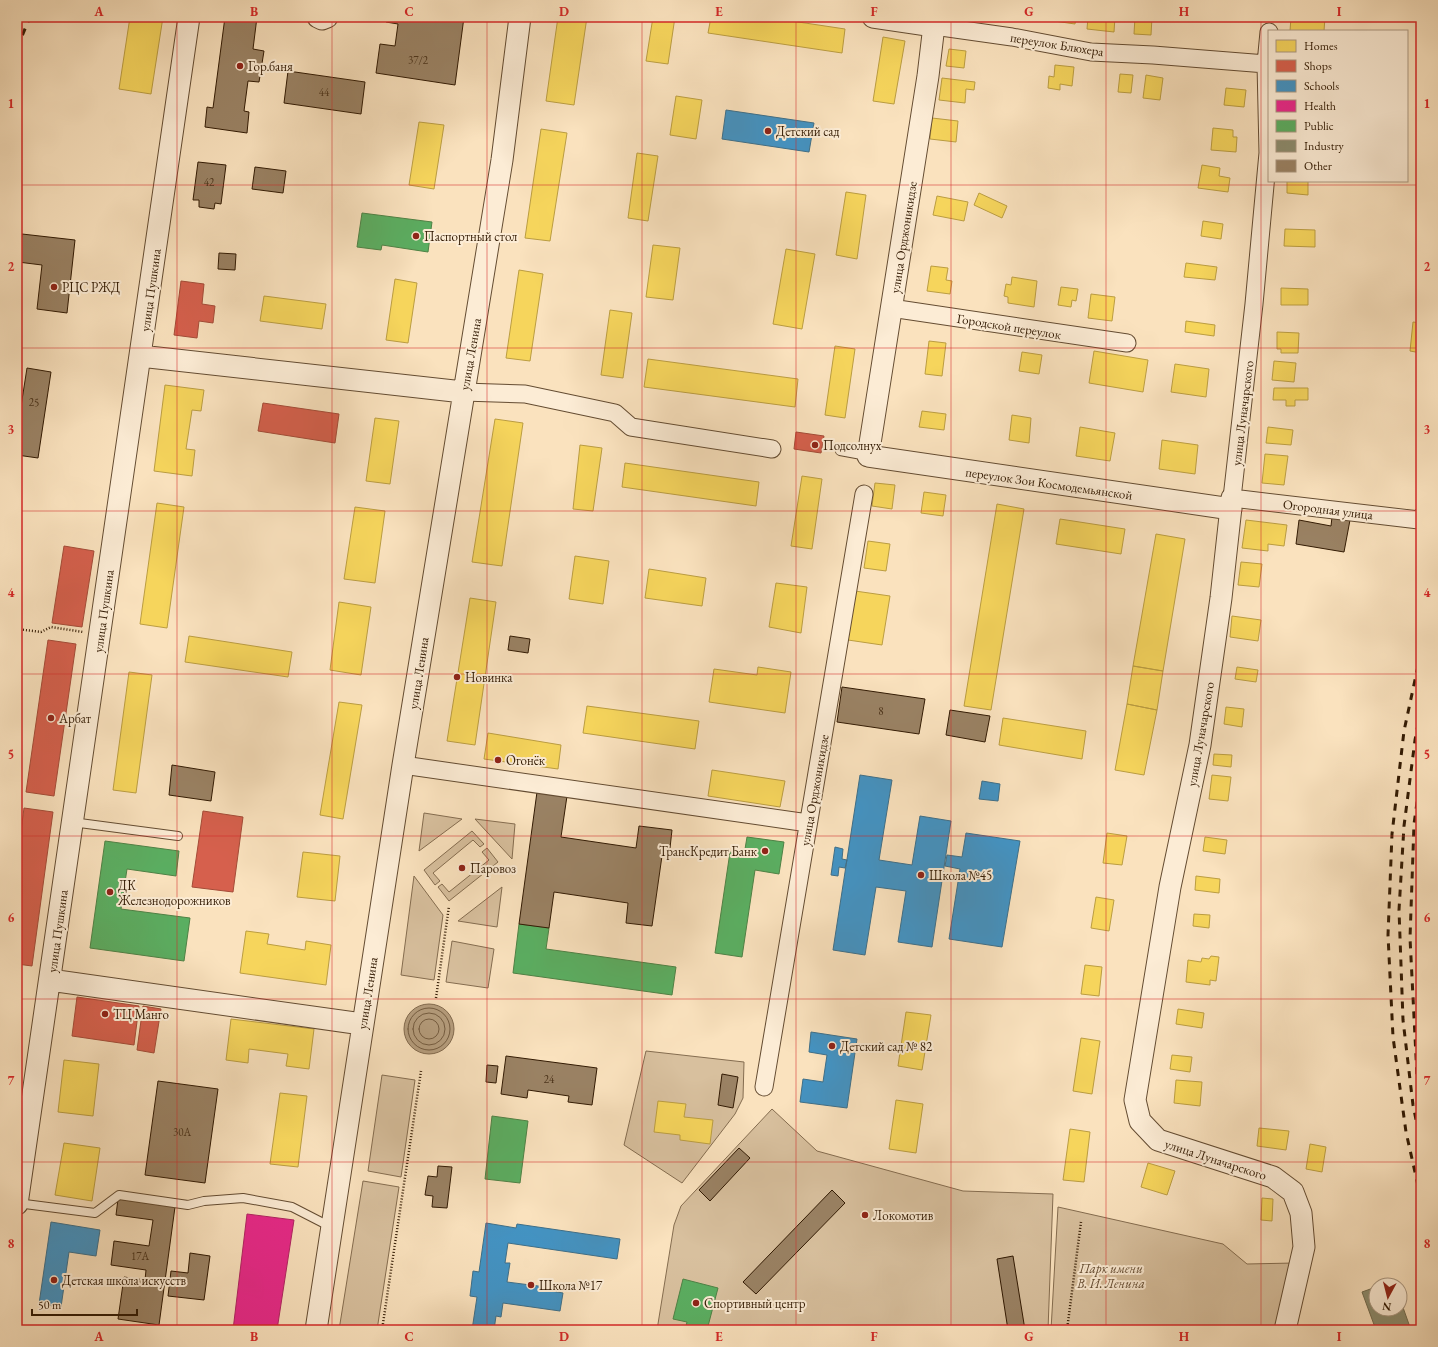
<svg xmlns="http://www.w3.org/2000/svg" width="1438" height="1347" font-family="'EB Garamond',serif">
  <style>
    .green { fill: #d8c09e; stroke: #856d50 }
    .water { fill: #b69e7e; stroke: #81694d }
    .homes { fill: #f6d55c; stroke: #bb9d41 }
    .shops { fill: #d6604d; stroke: #a54b37 }
    .schools { fill: #4393c3; stroke: #3e6f89 }
    .health { fill: #e7298a; stroke: #b12462 }
    .public { fill: #5aae61; stroke: #4e8245 }
    .industry { fill: #8c8c6e; stroke: #716a4e }
    .lines { fill: none; stroke-linecap: round; stroke-linejoin: round }
    .shore { stroke: #745c40; stroke-width: 1 }
    .building { fill: #9a8264; stroke: #321a03 }
    .service-casing { stroke: #644c32; stroke-width: 10 }
    .minor-casing { stroke: #644c32; stroke-width: 19 }
    .tertiary-casing { stroke: #644c32; stroke-width: 23 }
    .path { stroke: #321a03; stroke-width: 2.5; stroke-dasharray: 1 2; stroke-linecap: butt }
    .service { stroke: #fcecd5; stroke-width: 8 }
    .minor { stroke: #fcecd5; stroke-width: 17 }
    .tertiary { stroke: #fcecd5; stroke-width: 21 }
    .rail { stroke: #321a03; stroke-width: 3; stroke-dasharray: 7 7; stroke-linecap: butt }
    .grid { fill: none; stroke: #d62828; stroke-width: 1; stroke-opacity: 0.55 }
    .poi-dot { fill: #8f2418; stroke: #fcecd5; stroke-width: 1.5 }
    .labels { text-anchor: middle; stroke-width: 4; stroke-linejoin: round; paint-order: stroke }
    .number-label { font-size: 11px; fill: #4c341b }
    .street-label { font-size: 13px; fill: #321a03; stroke: #fcecd5 }
    .poi-label { font-size: 13px; fill: #321a03; stroke: #fcecd5; text-anchor: start }
    .park-label { font-size: 13px; font-style: italic; fill: #644c32; stroke: #fcecd5 }
    .neatline { fill: none; stroke: #d62828; stroke-width: 1.5 }
    .grid-label { font-size: 13px; text-anchor: middle; font-weight: bold; fill: #d62828 }
  </style>
  <rect width="100%" height="100%" fill="#fae2be"/>
  <filter id="stains"><feTurbulence type="fractalNoise" baseFrequency=".005" numOctaves="4"/><feColorMatrix values="0 0 0 0 .2 0 0 0 0 .09 0 0 0 0 .02 0 0 0 .5 -.17"/></filter>
  <radialGradient id="worn" r=".72"><stop offset=".6" stop-color="#630" stop-opacity="0"/><stop offset="1" stop-color="#630" stop-opacity=".3"/></radialGradient>
  <path class="green" d="M424,813L462,819L419,851Z
    M475,819L515,824L512,859Z
    M472,831L484,844L480,847L473,840L433,873L440,881L435,885L424,870Z
    M487,848L498,862L449,901L438,887L442,884L449,892L489,860L482,852Z
    M414,876L443,915L434,980L401,975Z
    M502,887L497,927L458,921Z
    M452,941L494,949L488,988L446,982Z
    M646,1051L744,1062L743,1098L735,1114L682,1183L624,1145Z
    M382,1075L415,1080L401,1177L368,1171Z
    M772,1109L817,1151L963,1191L1053,1194L1048,1330H657L674,1225L681,1206Z
    M363,1181L399,1187L377,1330H339Z
    M1058,1207L1223,1244L1247,1264L1294,1263L1279,1330H1051Z"/>
  <path class="water" d="M404 1029a25 25 0 1 1 50 0a25 25 0 1 1-50 0Z"/>
  <path class="homes" d="M130,17H163L151,94L119,89Z
    M558,17H587L574,105L546,101Z
    M653,17H675L668,64L646,61Z
    M711,17H765L845,29L842,53L708,33Z
    M1054,17H1076L1075,24L1054,21Z
    M1088,17H1115L1114,32L1087,29Z
    M1135,17H1152L1151,35L1134,34Z
    M1234,17H1256L1255,21L1234,19Z
    M1291,17H1325L1324,31H1290Z
    M883,37L905,41L894,104L873,101Z
    M949,49L966,51L964,68L946,66Z
    M1055,65L1074,67L1072,86L1060,84V90L1048,88L1049,76L1054,77Z
    M1120,74L1133,75L1131,93L1118,92Z
    M1146,75L1163,78L1160,100L1143,98Z
    M942,78L975,82L974,90L966,89L965,103L939,100Z
    M1226,88L1246,90L1244,107L1224,105Z
    M676,96L702,100L696,139L670,135Z
    M932,118L958,121L956,142L930,139Z
    M419,122L444,125L434,189L409,185Z
    M1213,128L1233,130V137H1237L1236,152L1211,150Z
    M541,129L567,133L550,241L525,238Z
    M637,153L658,156L648,221L628,218Z
    M1202,165L1220,168L1219,176L1230,178L1228,192L1198,188Z
    M1287,181H1308V195L1287,193Z
    M846,192L866,195L857,259L836,255Z
    M979,193L1007,206L1002,218L974,205Z
    M937,196L968,202L964,221L933,215Z
    M1203,221L1223,224L1221,239L1201,236Z
    M1285,229L1315,230V247L1284,246Z
    M653,245L680,248L673,300L646,297Z
    M786,249L815,254L802,329L773,324Z
    M1186,263L1217,267L1215,280L1184,277Z
    M931,266L948,268L946,280L952,281L950,294L927,291Z
    M519,270L543,274L530,361L506,358Z
    M1012,277L1037,281L1034,307L1008,303V297L1004,296L1006,284L1011,285Z
    M395,279L417,283L408,343L386,340Z
    M1061,287L1078,289L1076,301L1072,300L1071,307L1058,305Z
    M1281,288L1308,289V305H1281Z
    M1091,294L1115,297L1112,321L1088,318Z
    M264,296L326,304L322,329L260,321Z
    M610,310L632,313L623,378L601,375Z
    M1186,321L1215,325L1214,336L1185,332Z
    M1413,322L1421,323V353L1410,351Z
    M1277,332L1299,333L1298,353H1281V349H1277Z
    M929,341L946,343L942,376L925,374Z
    M835,346L855,349L845,418L825,415Z
    M1094,351L1148,360L1143,392L1089,383Z
    M1022,352L1042,355L1039,374L1019,371Z
    M648,359L798,379L795,407L644,387Z
    M1274,361L1296,363L1294,382L1272,380Z
    M1175,364L1209,369L1206,397L1171,392Z
    M165,385L204,390L201,411L192,410L186,449L195,450L192,476L154,471Z
    M1274,388H1308V400H1295V406H1286V400H1273Z
    M922,411L946,414L944,430L919,427Z
    M1012,415L1031,418L1029,443L1009,440Z
    M375,418L399,421L390,484L366,481Z
    M495,419L523,423L502,566L472,562Z
    M1080,427L1115,433L1110,461L1076,456Z
    M1268,427L1293,430L1291,445L1266,443Z
    M1162,440L1198,445L1195,474L1159,469Z
    M580,445L602,448L593,511L573,509Z
    M1265,454L1288,456L1284,485L1262,483Z
    M625,463L759,482L756,506L622,487Z
    M802,476L822,479L812,549L791,546Z
    M875,483L895,485L892,509L872,506Z
    M924,492L946,495L943,516L921,513Z
    M157,503L184,507L167,628L140,624Z
    M997,504L1024,509L991,710L964,706Z
    M355,507L385,511L375,583L344,579Z
    M1060,519L1125,529L1121,554L1056,544Z
    M1246,520L1287,525L1284,546L1268,544V551L1242,548Z
    M1156,534L1185,539L1163,671L1133,666Z
    M868,541L890,544L886,571L864,568Z
    M575,556L609,561L603,604L569,599Z
    M1241,562L1262,564L1259,587L1238,585Z
    M649,569L706,578L702,606L645,598Z
    M776,583L807,587L801,633L769,627Z
    M855,591L890,596L882,645L848,640Z
    M470,598L496,602L475,745L447,741Z
    M339,602L371,607L361,675L330,670Z
    M1232,616L1261,620L1258,641L1230,637Z
    M189,636L292,652L288,677L185,662Z
    M1133,666L1163,671L1157,710L1127,704Z
    M758,667L791,672L785,713L709,702L714,669L757,675Z
    M1237,667L1258,670L1256,682L1235,679Z
    M129,672L152,675L136,793L113,790Z
    M339,702L362,705L343,819L320,815Z
    M1127,704L1157,710L1144,775L1115,770Z
    M587,706L699,721L695,749L583,733Z
    M1226,707L1244,709L1242,727L1224,724Z
    M1003,718L1086,731L1082,759L999,745Z
    M488,733L561,745L558,769L484,759Z
    M1214,754L1232,755L1231,767L1213,765Z
    M712,770L785,781L780,807L708,796Z
    M1212,775L1231,777L1228,801L1209,799Z
    M1107,833L1127,836L1122,865L1103,863Z
    M1205,837L1227,840L1225,854L1203,851Z
    M303,852L340,856L335,901L297,897Z
    M1196,876L1220,879L1219,893L1195,890Z
    M1096,897L1114,900L1109,931L1091,928Z
    M1194,914L1210,915L1209,928L1193,926Z
    M246,931L269,934L267,944L305,950L306,941L331,945L326,985L240,973Z
    M1211,956L1219,957L1216,981L1210,980V985L1186,982L1188,960L1201,962L1202,958L1209,959Z
    M1085,965L1102,967L1099,996L1081,994Z
    M1178,1009L1204,1013L1202,1028L1176,1024Z
    M906,1012L931,1015L922,1070L898,1066Z
    M231,1019L314,1029L309,1069L286,1066L288,1054L249,1049L248,1063L226,1060Z
    M1081,1038L1100,1041L1092,1094L1073,1091Z
    M1172,1055L1192,1057L1190,1072L1170,1069Z
    M64,1060L99,1064L93,1116L58,1112Z
    M1176,1080L1202,1082L1200,1106L1174,1103Z
    M280,1093L307,1096L298,1167L270,1164Z
    M896,1100L923,1104L916,1153L889,1149Z
    M658,1101L686,1104L684,1117L713,1120L710,1144L680,1140V1135L654,1132Z
    M1259,1128L1289,1131L1286,1150L1257,1146Z
    M1070,1129L1090,1132L1084,1182L1063,1180Z
    M64,1143L100,1148L92,1201L55,1195Z
    M1310,1144L1326,1147L1322,1172L1306,1169Z
    M1148,1163L1175,1171L1167,1195L1141,1187Z
    M1262,1198L1273,1199L1272,1221L1261,1220Z"/>
  <path class="shops" d="M181,281L204,284L202,304L215,306L213,323L199,321L197,338L174,335Z
    M263,403L339,414L335,443L258,431Z
    M796,432L824,436L821,453L794,449Z
    M64,546L94,551L82,627L52,623Z
    M48,640L76,644L54,796L26,792Z
    M24,808L53,812L32,966L17,964V861Z
    M203,811L243,817L233,892L192,887Z
    M77,997L139,1006L134,1045L72,1036Z
    M143,1006L161,1009L154,1053L137,1050Z"/>
  <path class="schools" d="M726,110L814,123L809,152L722,139Z
    M860,775L892,780L879,860L912,865L920,816L951,821L932,947L898,942L906,891L876,887L865,955L833,950Z
    M982,781L1000,784L998,801L979,799Z
    M966,833L1020,841L1002,947L949,939L960,869L945,866L947,855L962,857Z
    M835,847L843,849L842,859L847,860L845,868L839,867L838,876L831,875Z
    M811,1032L857,1039L847,1108L800,1102L803,1079L823,1082L827,1055L809,1052Z
    M51,1222L100,1230L96,1256L69,1252L61,1307L39,1304Z
    M486,1223L516,1228L517,1224L620,1239L617,1259L508,1243L505,1263H510L507,1282L546,1287L545,1290L563,1293L560,1311L503,1303L501,1317L496,1316L494,1330H472L477,1297L470,1296L473,1271L479,1272Z"/>
  <path class="health" d="M247,1214L294,1220L277,1330H233Z"/>
  <path class="public" d="M362,213L432,222L428,252L382,245L381,250L357,247Z
    M747,837L784,842L779,874L755,870L742,957L715,953L730,852L744,855Z
    M105,841L179,851L176,876L127,869L121,909L190,918L184,961L90,948Z
    M519,924L549,928L546,949L676,967L672,995L513,973Z
    M492,1116L528,1121L520,1183L485,1179Z
    M683,1279L718,1288L707,1330H685L687,1322L673,1319Z"/>
  <path class="industry" d="M1376,1287V1309H1400V1299L1411,1330H1376L1362,1292Z"/>
  <g class="lines">
    <path class="shore" d="M408 1029a21 21 0 1 1 42 0a21 21 0 1 1-42 0Z
      M413 1029a16 16 0 1 1 32 0a16 16 0 1 1-32 0Z
      M419 1029a10 10 0 1 1 20 0a10 10 0 1 1-20 0Z"/>
  </g>
  <path class="building" d="M225,17H257L253,49L264,51L259,82L248,81L244,111L249,112L247,133L205,127L207,107L213,108Z
    M387,17H464L455,85L376,73L380,44L395,46L398,24L386,22Z
    M288,71L365,82L361,114L284,103Z
    M198,162L226,165L221,204L215,203L214,209L199,207V200H193Z
    M255,167L286,171L283,193L252,189Z
    M22,234L75,240L67,313L37,309L42,265L18,262Z
    M219,253L236,254L235,270L218,269Z
    M27,368L51,372L38,458L17,455V432Z
    M17,509L21,510L17,537Z
    M1332,517L1350,520L1344,552L1296,544L1299,520L1331,526Z
    M510,636L530,639L528,653L508,650Z
    M842,687L925,699L919,734L837,722Z
    M950,710L990,716L985,742L946,735Z
    M172,765L215,772L211,801L169,795Z
    M537,792L567,796L561,837L636,848L639,826L672,830L669,857L662,856L652,926L626,923L628,903L554,892L549,928L519,924Z
    M506,1056L597,1068L592,1105L568,1102L569,1096L528,1090L527,1098L501,1094Z
    M487,1065L498,1066L496,1083L486,1082Z
    M722,1074L738,1077L733,1108L718,1105Z
    M158,1081L218,1089L205,1183L145,1175Z
    M739,1148L750,1158L710,1201L699,1190Z
    M438,1166L452,1167L447,1208L432,1207L433,1196L425,1195L428,1176L437,1177Z
    M832,1190L845,1203L756,1294L743,1282Z
    M118,1199L175,1207L159,1325L118,1319L124,1277L145,1280L146,1270L111,1265L114,1241L149,1246L153,1220L116,1215Z
    M190,1253L210,1256L204,1300L168,1296L171,1271L188,1273Z
    M1013,1256L1025,1330H1008L997,1259Z"/>
  <g class="lines">
    <g class="service-casing">
      <path id="service" d="M840,451L867,456
        M72,822L178,836
        M17,1203L95,1213L119,1195L188,1205L204,1201L243,1198L292,1207L331,1227"/>
    </g>
    <g class="minor-casing">
      <path id="minor" d="M934,26L1012,37L1091,52L1153,55L1266,64
        M1269,32L1266,64L1268,153L1254,304L1232,498L1419,520L1421,517
        M891,308L1127,343
        M463,392L525,394L615,413L631,427L772,449
        M403,765L808,823
        M764,1087L864,494"/>
    </g>
    <g class="tertiary-casing">
      <path id="tertiary" d="M318,17L322,19L327,17
        M873,17L934,26
        M935,17L928,76L868,456L1231,509
        M140,356L463,392
        M1232,498L1221,598L1200,745L1170,887L1135,1100L1140,1121L1158,1140L1273,1177L1293,1192L1301,1213L1304,1247L1285,1330
        M50,980L362,1024
        M17,1204L189,17
        M316,1330L403,765L502,160L520,17"/>
    </g>
    <path class="path" d="M17,629L41,632L51,627L83,632
      M436,998L449,906
      M382,1330L421,1071
      M1067,1330L1081,1222"/>
    <use href="#service" class="service"/>
    <use href="#minor" class="minor"/>
    <use href="#tertiary" class="tertiary"/>
    <path class="rail" d="M17,48L30,17
      M1421,652L1404,731L1392,834L1388,935L1393,1037L1406,1132L1421,1199
      M1421,709L1415,740L1404,826L1399,910L1403,1020L1413,1105L1421,1144
      M1421,774L1414,824L1410,938L1417,1076L1421,1097"/>
  </g>
  <path class="grid" d="M177,17V1330M332,17V1330M487,17V1330M642,17V1330M796,17V1330M951,17V1330M1106,17V1330M1261,17V1330M17,185H1421M17,348H1421M17,511H1421M17,674H1421M17,836H1421M17,999H1421M17,1162H1421"/>
  <g class="poi-dot">
    <circle cx="240" cy="66" r="4"/>
    <circle cx="768" cy="131" r="4"/>
    <circle cx="416" cy="236" r="4"/>
    <circle cx="54" cy="287" r="4"/>
    <circle cx="815" cy="445" r="4"/>
    <circle cx="457" cy="677" r="4"/>
    <circle cx="51" cy="718" r="4"/>
    <circle cx="498" cy="760" r="4"/>
    <circle cx="765" cy="851" r="4"/>
    <circle cx="462" cy="868" r="4"/>
    <circle cx="921" cy="875" r="4"/>
    <circle cx="110" cy="892" r="4"/>
    <circle cx="105" cy="1014" r="4"/>
    <circle cx="832" cy="1046" r="4"/>
    <circle cx="865" cy="1215" r="4"/>
    <circle cx="54" cy="1280" r="4"/>
    <circle cx="531" cy="1285" r="4"/>
    <circle cx="696" cy="1303" r="4"/>
  </g>
  <g class="labels">
    <g class="number-label">
      <text x="418" y="64">37/2</text>
      <text x="324" y="96">44</text>
      <text x="209" y="186">42</text>
      <text x="34" y="406">25</text>
      <text x="881" y="715">8</text>
      <text x="549" y="1083">24</text>
      <text x="182" y="1136">30А</text>
      <text x="140" y="1260">17А</text>
    </g>
    <g class="street-label">
      <text transform="translate(1057 44) rotate(9)" y="5">переулок Блюхера</text>
      <text transform="translate(903 237) rotate(-81)" y="5">улица Орджоникидзе</text>
      <text transform="translate(150 290) rotate(-82)" y="5">улица Пушкина</text>
      <text transform="translate(1009 326) rotate(9)" y="5">Городской переулок</text>
      <text transform="translate(470 354) rotate(-80)" y="5">улица Ленина</text>
      <text transform="translate(1242 413) rotate(-83)" y="5">улица Луначарского</text>
      <text transform="translate(1049 483) rotate(8)" y="5">переулок Зои Космодемьянской</text>
      <text transform="translate(1328 509) rotate(7)" y="5">Огородная улица</text>
      <text transform="translate(103 611) rotate(-82)" y="5">улица Пушкина</text>
      <text transform="translate(418 673) rotate(-81)" y="5">улица Ленина</text>
      <text transform="translate(1200 734) rotate(-80)" y="5">улица Луначарского</text>
      <text transform="translate(814 790) rotate(-80)" y="5">улица Орджоникидзе</text>
      <text transform="translate(57 931) rotate(-82)" y="5">улица Пушкина</text>
      <text transform="translate(367 993) rotate(-81)" y="5">улица Ленина</text>
      <text transform="translate(1216 1159) rotate(18)" y="5">улица Луначарского</text>
    </g>
    <g class="poi-label">
      <text x="248" y="71">Гор.баня</text>
      <text x="776" y="136">Детский сад</text>
      <text x="424" y="241">Паспортный стол</text>
      <text x="62" y="292">РЦС РЖД</text>
      <text x="823" y="450">Подсолнух</text>
      <text x="465" y="682">Новинка</text>
      <text x="59" y="723">Арбат</text>
      <text x="506" y="765">Огонёк</text>
      <text x="757" y="856" text-anchor="end">ТрансКредит Банк</text>
      <text x="470" y="873">Паровоз</text>
      <text x="929" y="880">Школа №45</text>
      <text x="118" y="890">ДК<tspan x="118" dy="15">Железнодорожников</tspan></text>
      <text x="113" y="1019">ТЦ Манго</text>
      <text x="840" y="1051">Детский сад № 82</text>
      <text x="873" y="1220">Локомотив</text>
      <text x="62" y="1285">Детская школа искусств</text>
      <text x="539" y="1290">Школа №17</text>
      <text x="704" y="1308">Спортивный центр</text>
    </g>
    <g class="park-label">
      <text x="1111" y="1273">Парк имени<tspan x="1111" dy="15">В. И. Ленина</tspan></text>
    </g>
  </g>
  <rect width="1438" height="1347" fill="none" stroke="#fae2be" stroke-width="44"/>
  <rect x="1268" y="30" width="140" height="152" fill="#fcecd5" stroke="#ab9881"/>
  <rect x="1276" y="40" width="20" height="12" fill="#f6d55c" stroke="#ab9881"/>
  <text x="1304" y="50" font-size="12" fill="#321a03">Homes</text>
  <rect x="1276" y="60" width="20" height="12" fill="#d6604d" stroke="#ab9881"/>
  <text x="1304" y="70" font-size="12" fill="#321a03">Shops</text>
  <rect x="1276" y="80" width="20" height="12" fill="#4393c3" stroke="#ab9881"/>
  <text x="1304" y="90" font-size="12" fill="#321a03">Schools</text>
  <rect x="1276" y="100" width="20" height="12" fill="#e7298a" stroke="#ab9881"/>
  <text x="1304" y="110" font-size="12" fill="#321a03">Health</text>
  <rect x="1276" y="120" width="20" height="12" fill="#5aae61" stroke="#ab9881"/>
  <text x="1304" y="130" font-size="12" fill="#321a03">Public</text>
  <rect x="1276" y="140" width="20" height="12" fill="#8c8c6e" stroke="#ab9881"/>
  <text x="1304" y="150" font-size="12" fill="#321a03">Industry</text>
  <rect x="1276" y="160" width="20" height="12" fill="#9a8264" stroke="#ab9881"/>
  <text x="1304" y="170" font-size="12" fill="#321a03">Other</text>
  <g transform="translate(1388 1297) rotate(187)"><circle r="19" fill="#fcecd5" stroke="#ab9881"/>
  <path d="M0-3L7 15L0 10L-7 15Z" fill="#8f2418"/>
  <text y="-6" font-size="11" font-weight="bold" text-anchor="middle" fill="#321a03">N</text>
  </g>
  <path d="M32 1309v6h105v-6" fill="none" stroke="#321a03" stroke-width="2"/>
  <text x="38" y="1309" font-size="12" fill="#321a03" stroke="#fcecd5" stroke-width="3" paint-order="stroke">50 m</text>
  <rect x="22" y="22" width="1394" height="1303" class="neatline"/>
  <g class="grid-label">
    <text x="99" y="16">A</text>
    <text x="254" y="16">B</text>
    <text x="409" y="16">C</text>
    <text x="564" y="16">D</text>
    <text x="719" y="16">E</text>
    <text x="874" y="16">F</text>
    <text x="1029" y="16">G</text>
    <text x="1184" y="16">H</text>
    <text x="1339" y="16">I</text>
    <text x="11" y="108">1</text>
    <text x="1427" y="108">1</text>
    <text x="11" y="271">2</text>
    <text x="1427" y="271">2</text>
    <text x="11" y="434">3</text>
    <text x="1427" y="434">3</text>
    <text x="11" y="597">4</text>
    <text x="1427" y="597">4</text>
    <text x="11" y="759">5</text>
    <text x="1427" y="759">5</text>
    <text x="11" y="922">6</text>
    <text x="1427" y="922">6</text>
    <text x="11" y="1085">7</text>
    <text x="1427" y="1085">7</text>
    <text x="11" y="1248">8</text>
    <text x="1427" y="1248">8</text>
    <text x="99" y="1341">A</text>
    <text x="254" y="1341">B</text>
    <text x="409" y="1341">C</text>
    <text x="564" y="1341">D</text>
    <text x="719" y="1341">E</text>
    <text x="874" y="1341">F</text>
    <text x="1029" y="1341">G</text>
    <text x="1184" y="1341">H</text>
    <text x="1339" y="1341">I</text>
  </g>
  <rect width="100%" height="100%" filter="url(#stains)"/>
  <rect width="100%" height="100%" fill="url(#worn)"/>
</svg>
